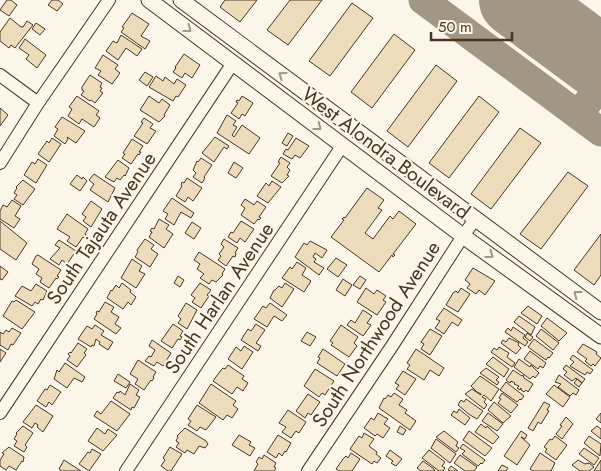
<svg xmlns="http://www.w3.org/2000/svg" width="601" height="471" font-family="Jost,sans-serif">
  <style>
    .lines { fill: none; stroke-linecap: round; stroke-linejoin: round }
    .taxiway { stroke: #a29684; stroke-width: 29 }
    .runway { stroke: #a29684; stroke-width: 74 }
    .building { fill: #ecdcbc; stroke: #4a3520 }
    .minor-casing { stroke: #4a3520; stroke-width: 14 }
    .major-casing { stroke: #4a3520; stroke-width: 17 }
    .minor { stroke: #fbf6e9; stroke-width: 12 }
    .major { stroke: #fbf6e9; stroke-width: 15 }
    .oneway { stroke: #a29684 }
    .labels { text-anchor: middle; stroke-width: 4; stroke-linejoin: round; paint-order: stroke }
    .street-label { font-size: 20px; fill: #4a3520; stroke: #fbf6e9 }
  </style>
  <rect width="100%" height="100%" fill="#fbf6e9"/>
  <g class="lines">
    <path class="taxiway" d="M423,0L601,132
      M578,115L601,85"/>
    <path class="runway" d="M516,0L601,63"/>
  </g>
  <path class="building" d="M7,0H11L17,5L9,16L0,10Z
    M52,0H58L63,4L57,11L48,5Z
    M225,0H257L240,22L220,7Z
    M290,0H322L288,45L267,30Z
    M352,3L373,18L330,76L309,61Z
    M132,13L149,24L141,36L150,41L145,49L121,32L124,28L122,27Z
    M10,18L21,27H23L27,21L33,25L15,48L11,45L9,48L0,41V32Z
    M36,23L45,29L40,35L32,29Z
    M394,34L415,50L372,108L351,92Z
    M121,35L142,49L137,56L126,48L118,60L106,51L113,41L117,43Z
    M25,39L46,55L37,68L26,59L29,55L19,48Z
    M184,54L200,65L192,78L185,73L182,78L173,72L176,68L175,67Z
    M103,55L118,65L115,69L120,73L112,84L98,75L101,71L95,68Z
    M436,65L457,81L408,147L387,131Z
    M145,72L153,77L147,86L139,80Z
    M90,75L102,83L100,87L102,88L100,91L103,93L95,103L91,100L90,101L81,95L84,91L82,90V87Z
    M156,76L163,81L165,77L174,84L177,79L186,85L178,97L176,96L173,101L149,87Z
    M77,96L99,111L96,115L100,118L94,127L82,119L79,124L68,116L72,109L69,107Z
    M149,96L159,103L162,99L170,105L164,115L165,116L159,122L140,110Z
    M242,96L253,103L245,116L242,114L239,119L231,113L238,103L236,102L237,100L239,101Z
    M479,96L499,112L449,178L429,163Z
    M0,108L8,115L0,126Z
    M227,115L236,121L233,125L237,127L232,135L234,137L242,125L260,138L249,154L217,133Z
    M62,117L85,131L76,143L67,137L68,139L65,144L54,136L58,129L55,127Z
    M144,118L153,124L150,128L156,131L147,144L134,136L143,123L141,122Z
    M520,128L541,143L491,209L471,194Z
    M288,133L293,136L287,146L282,143Z
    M215,137L229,146L227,149L224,147L214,162L202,153Z
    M52,138L61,144L49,162L38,154L47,141L49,143Z
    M296,138L309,146L300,158L295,155L292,159L283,154L286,149L288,150Z
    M132,139L143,146L139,152H141L139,155L138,154L131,164L122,158L125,154L123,153Z
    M281,157L290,163L287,167L290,170L287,175L289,176L282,183L271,176L280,163L278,162Z
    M201,158L212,165L204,177L205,178L202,183L193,177L196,173L193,170L197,161L198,162Z
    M38,159L47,165L36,183L24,175L32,162L35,164Z
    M118,160L129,168L125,176L124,175L120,180L117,178L114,182L105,177Z
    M234,162L243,168L236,178L228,173Z
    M568,172L588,186L541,249L520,234Z
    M94,174L115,188L108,202L90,190L94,184L89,180Z
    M77,175L82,179L83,177L87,181L80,191L70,184Z
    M187,178L202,188L193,201L188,197L185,202L176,196L182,186L181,185L182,182L184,183Z
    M23,180L35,189L23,205L14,199L17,195L14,193L17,188L16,187Z
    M272,181L281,187L268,203L257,196L266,183L269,186Z
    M367,188L384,200L378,208L382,210L365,233L373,239L390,216L393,219L399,211L416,224L393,254L395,255L393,257L392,255L379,272L331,237L344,220L342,219L344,217L345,218Z
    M172,198L194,213L191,218L181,212L174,225L165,219L168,214L163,211Z
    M245,199L254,205L257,201L266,207L259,217L261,218L259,220L258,219L254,224L241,215L245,208L241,205Z
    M12,200L21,206L15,216L20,219L14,228L0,219V211L3,205L7,207Z
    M91,201L102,209L91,227L83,221L86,217L82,214Z
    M67,214L88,229L85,234L86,235L84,238L83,237L76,247L67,241L70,237L57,229Z
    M159,219L169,225L166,229L173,234L164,248L149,237L152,232L150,231L152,228L154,229Z
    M0,221L27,243L16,260L0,249Z
    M241,221L254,229L245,242L240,238L237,243L228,237L231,232L233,233Z
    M192,222L201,228L194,239L185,233Z
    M601,234V275L594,285L574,270Z
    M145,239L154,245L151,249L158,254L150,267L135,257L138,252L137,250Z
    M224,239L238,248L235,253L236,254L235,257L233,256L226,266L218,260L221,256L219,254L224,247L221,244Z
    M59,240L76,251L67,264L62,260L59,265L50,259L60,248L55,245Z
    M310,241L327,250L322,258L315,253L313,257L316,259L314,262L324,268L319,275L295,257L304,243L307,245Z
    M199,252L225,269L222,274L223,275L216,282L212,280L209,284L200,278L204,274L197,269L200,264L194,260Z
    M38,255L61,270L57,276L59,277L57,279L56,278L49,288L40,282L42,278L36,274L39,269L32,264L36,256Z
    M336,258L347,265L338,277L327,269Z
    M132,259L142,266L139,271L145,274L136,288L121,278Z
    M297,262L306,268L302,275L311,281L304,292L282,278L290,267L292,269Z
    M0,266L8,272L2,280L0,279Z
    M473,268L495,281L485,295L479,290L476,294L467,288L470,284L465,280Z
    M178,276L184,280L180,287L174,283Z
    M360,276L366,280L360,289L353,285Z
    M343,279L352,285L345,296L336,290Z
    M122,283L131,290L130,292L136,297L131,305L128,302L123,309L107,298L111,290L112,291L116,285L119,288Z
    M200,283L211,290L207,295L209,296L201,308L192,302L195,298L191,295Z
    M285,283L294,289L282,307L270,298L274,290H275L279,286L282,288Z
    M36,284L47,291L43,300L41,299L38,304L35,302L32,306L15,296L22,286L31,291Z
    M366,288L374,294L377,290L386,296L383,300L386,302L377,315L357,302Z
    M461,288L470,294L458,312L446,305L453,293L456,291L458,293Z
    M16,300L35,312L22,329L3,316L12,301L14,302Z
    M105,302L114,307L111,312L119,317L115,324L121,328L116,334L94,319L97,314L96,313L97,311L99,312Z
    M186,303L197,310L187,329L178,323L181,319L178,316Z
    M270,303L287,315L282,321L274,316L267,327L254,319L263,306L266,308Z
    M528,306L542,316L537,324L521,313Z
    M444,308L462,320L458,326L452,322L444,334L435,328L440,321L436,319Z
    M363,310L372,316L367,323L371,325L363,336L347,325L351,320L355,323Z
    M519,316L535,327L531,335L514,322Z
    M547,318L567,333L559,341L541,326Z
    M173,324L183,331L180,336L182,337L180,340L178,339L172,348L161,341Z
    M256,324L265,330L256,343L261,346L258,351L241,340L248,329L251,331Z
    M95,325L104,331L101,335L113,342L108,350L99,344L100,342L96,339L94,346L92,345L91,347L78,339L87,326L92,329Z
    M341,325L358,337L354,343L357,346L349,357L331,345L333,343L330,341Z
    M513,327L525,335L523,338L528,342L525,346L505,332L508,328L511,331Z
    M12,328L21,333L13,345L11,344L8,350L0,345V332L3,334L6,330L9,332Z
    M430,329L442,336L430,355L421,349L424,344L421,342Z
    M541,329L559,343L553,350L536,336Z
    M307,332L316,337L310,346L301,341Z
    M527,333L533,337L530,341L525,337Z
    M509,338L519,343L518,345L521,348L516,354L501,343L503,340L506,342Z
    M534,339L553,353L549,358L548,357L546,360L528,347Z
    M152,340L171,353L163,366L157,362L154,366L145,361L149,356L151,357L155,350L149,346Z
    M78,343L87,349L84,353L86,355L77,367L67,360L70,356L68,354L70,352L71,353Z
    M583,344L597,352L596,354L601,358L595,366L593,364L591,366L585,361L587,359L577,352Z
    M244,346L253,352L242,369L228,359L236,347L241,351Z
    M499,347L509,353L507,357L515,363L512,367L491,352L494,348L497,350Z
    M0,349L6,353L0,362Z
    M323,349L345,364L337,376L317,363L320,358L318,357Z
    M416,349L444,368L439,376L430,370L424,380L407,369L410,365L407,363Z
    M530,351L546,363L543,368L540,366L538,369L524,359Z
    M573,355L593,370L590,374L587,372L585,375L570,366L574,362L570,359Z
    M493,357L509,369L504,377L486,364Z
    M519,359L530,367L531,365L539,373L535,378L533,376L530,379L514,367Z
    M138,360L156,372L153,377L154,378L152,381L151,380L144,390L135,384L138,379L130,374Z
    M65,363L85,377L82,382L74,378L67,388L54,379L57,370L59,372Z
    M228,365L244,376L242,379L248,383L243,391L237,387L232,394L213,381L221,370L223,368L225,369Z
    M566,365L585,379L582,383L576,378L572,381L564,375L567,372L563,369Z
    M486,368L499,377L496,380L499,382L497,385L480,373Z
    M315,369L334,381L325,395L322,393L319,397L304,386Z
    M513,370L522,376L523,375L524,378L533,384L528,392L526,390L524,392L521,390V388L520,390L517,388L519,386L514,384L515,383L511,381L510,383L506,380Z
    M403,371L416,379L405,395L396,389L399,385L395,383Z
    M118,374L130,382L126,388L114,381Z
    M559,375L579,390L576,395L573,393L570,396L558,387L561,384L555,382Z
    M480,376L499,389L491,401L484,395L482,397L486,399L484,402L487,405L484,409L465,394L472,389L481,395V394L477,392L471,386Z
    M577,379L582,383L579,387L574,383Z
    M506,382L524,396L521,400L520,399L517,402L500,390Z
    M130,384L139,390L136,395L140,397L134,408L132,407L131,410L113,398L117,392L119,393L120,391L125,395Z
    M211,384L236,401L233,405L238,409L232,418L227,415L223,420L199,403Z
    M50,385L61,392L52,405L49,402L46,407L37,401L45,389L47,390Z
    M554,385L570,397L563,407L546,394Z
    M394,393L403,399L399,405L407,410L405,413L416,421L410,430L379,408L384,398L385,399L388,395L391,397Z
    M502,393L518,405L511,413L498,403L501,399L499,398Z
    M308,394L320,402L311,415L308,413L305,418L296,411Z
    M466,399L483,411L477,419L470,415L458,405L461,400L464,402Z
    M111,401L130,414L117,431L94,416L97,411L101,414Z
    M494,402L511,416L503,423L488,410Z
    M544,402L550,405L547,410L549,411L541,424L538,422L533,431L528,428Z
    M36,405L53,416L43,432L37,427L38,425L35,423L32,428L23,422Z
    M197,405L216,417L206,430L200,427L197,431L188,425L191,421L188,419Z
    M459,409L470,418L465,425L451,415L454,411L457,413Z
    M288,410L306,422L299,433L296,431L291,438L282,432L286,427L279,423Z
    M378,413L388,419L384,424L390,428L383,438L377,434L375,436L364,428L371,418L374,420Z
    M488,413L503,424L497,431L482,421Z
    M601,413V423L596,419Z
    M566,417L573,424L562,439L556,434L562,426L560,425Z
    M481,424L486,428L487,426L499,437L493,444L475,432Z
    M23,426L33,433L25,445L27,447L24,452L14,446L17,441L14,439L17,434L16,433Z
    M400,426L406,430L403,435L397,432Z
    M597,426L601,429V439L591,431Z
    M97,428L105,434L108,429L117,435L103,451L88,441Z
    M185,428L206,441L208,444L205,448L199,446L194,454L187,450L185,453L176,447L179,443L176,441L178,437L177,436Z
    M444,431L458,442L456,446L459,448L456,452L436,437Z
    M469,431L492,448L485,456L463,440Z
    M521,431L527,435L525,439L521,437L530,445L517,465L504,456Z
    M364,433L374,439L369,446L377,452L376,454L381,458L377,463L374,461L372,464L350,449L359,436L362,438Z
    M239,435L251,442L249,445L255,448L250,456L232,445Z
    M278,435L291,443L286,452L285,451L282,456L279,453L276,458L267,452Z
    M555,436L567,445L556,460L545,452L547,449L544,447L550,439L552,440Z
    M589,436L601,444L600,456L584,443Z
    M436,439L456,454L450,463L431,448Z
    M463,444L485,460L482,464L481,463L478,466L462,454L465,451L460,448Z
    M9,447L24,457L23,462L22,461L16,470L9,466L6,470L0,466V460L4,454L2,453Z
    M170,447L182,454L171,471H168L161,466L165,460L163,458Z
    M584,448L599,458L594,465L579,454Z
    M92,449L101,454L89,471L79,464L88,452L90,453Z
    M390,450L402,459L396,466L391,463L393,461L386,456Z
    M429,450L445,462L442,466L445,468L443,471H439L422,458Z
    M351,453L360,459L352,471H339L336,469L343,459L346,456L348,458Z
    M540,453L555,463L551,471H533L530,469Z
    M264,455L276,463L274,467L276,468L274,471H254L258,464L256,462L259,457L262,459Z
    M460,455L477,467L474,471H465L454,463Z
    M64,460L81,471H62L59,469Z
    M578,460L585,464L589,463L594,467L589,471H580L572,465Z
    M601,460V471H594Z
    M423,461L434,469L435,471H421L417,468Z
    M502,465L508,468L506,471H498Z
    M451,466L458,471H450L448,470Z"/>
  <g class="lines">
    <g class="minor-casing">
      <path id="minor" d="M0,75L38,103
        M0,163L38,103L109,0
        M0,413L233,63
        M126,471L342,146
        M308,471L392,346L463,236L476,218"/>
    </g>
    <g class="major-casing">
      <path id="major" d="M149,0L463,236L601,336
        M181,0L601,312"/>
    </g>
    <use href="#minor" class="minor"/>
    <use href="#major" class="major"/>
  </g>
  <defs><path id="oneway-chevron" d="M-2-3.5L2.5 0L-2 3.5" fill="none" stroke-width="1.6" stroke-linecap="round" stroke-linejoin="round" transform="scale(1.25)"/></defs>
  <g class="oneway">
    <use href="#oneway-chevron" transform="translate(188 29) rotate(37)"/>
    <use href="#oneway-chevron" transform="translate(282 75) rotate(-144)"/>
    <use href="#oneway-chevron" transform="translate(318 127) rotate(37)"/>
    <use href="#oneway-chevron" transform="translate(490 255) rotate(36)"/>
    <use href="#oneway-chevron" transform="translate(577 294) rotate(-143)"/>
  </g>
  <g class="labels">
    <g class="street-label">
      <text transform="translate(386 153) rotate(37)" y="7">West Alondra Boulevard</text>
      <text transform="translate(101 228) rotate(-56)" y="7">South Tajauta Avenue</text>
      <text transform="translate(219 298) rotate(-56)" y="7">South Harlan Avenue</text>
      <text transform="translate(376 334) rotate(-57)" y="7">South Northwood Avenue</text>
    </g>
  </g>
  <path d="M431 32v8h81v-8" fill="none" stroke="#4a3520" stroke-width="2.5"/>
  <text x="438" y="32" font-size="15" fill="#4a3520" stroke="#fbf6e9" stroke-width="4" paint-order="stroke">50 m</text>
</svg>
